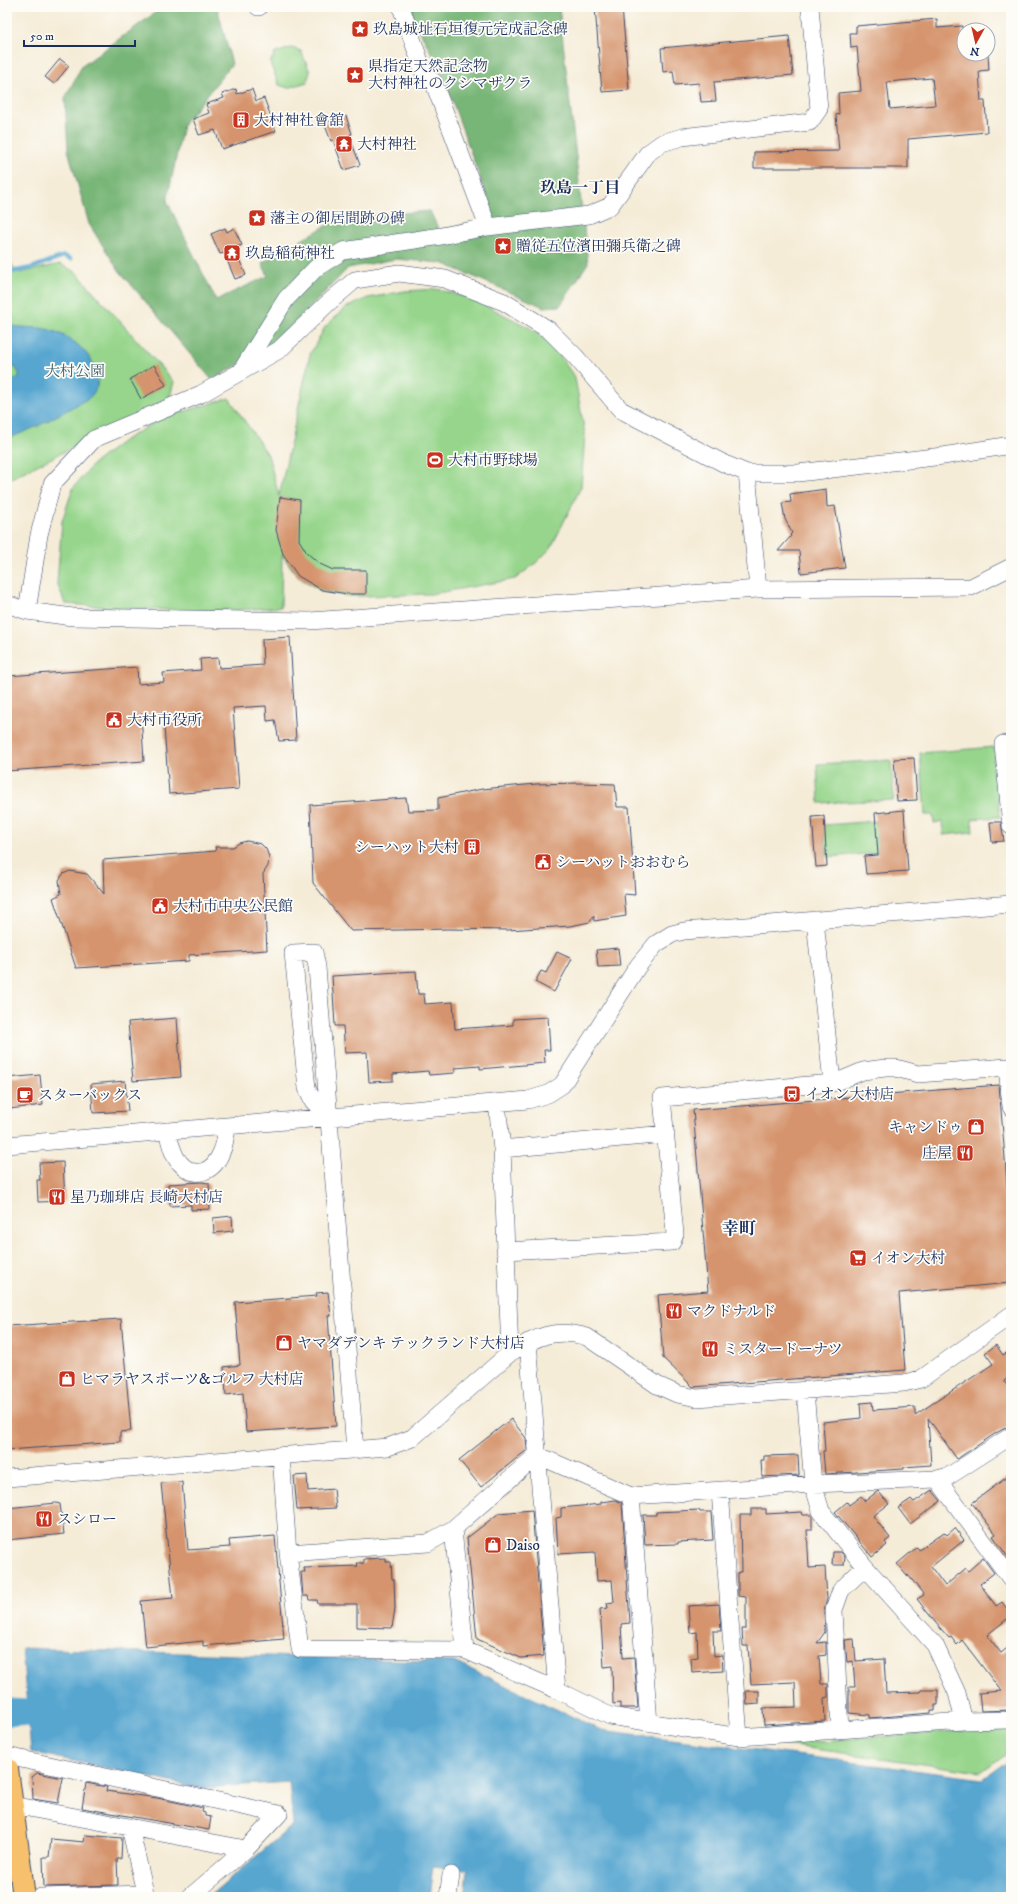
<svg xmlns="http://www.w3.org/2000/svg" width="1018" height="1904" font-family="'IM FELL DW Pica','Noto Serif JP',serif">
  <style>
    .green { fill: #96d58b; stroke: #588274 }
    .forest { fill: #78b677; stroke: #4a726a }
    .water { fill: #56a6d0; stroke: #386a97 }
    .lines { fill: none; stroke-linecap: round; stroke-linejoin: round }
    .stream { stroke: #56a6d0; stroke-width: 4.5 }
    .river { stroke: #56a6d0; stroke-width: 27 }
    .building { fill: #d5946d; fill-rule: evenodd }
    .minor-casing { stroke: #3c4b70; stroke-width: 18 }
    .highway-casing { stroke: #3c4b70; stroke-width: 24 }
    .minor { stroke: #fff; stroke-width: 17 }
    .highway { stroke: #f7c06c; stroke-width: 22 }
    .labels { text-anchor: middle; stroke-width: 3.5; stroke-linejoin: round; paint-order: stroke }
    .poi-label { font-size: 15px; fill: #1b2f5e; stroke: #fdfcf7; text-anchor: start }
    .park-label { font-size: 15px; fill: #40616c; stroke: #fdfcf7 }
    .neighbourhood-label { font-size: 16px; font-weight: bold; fill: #1b2f5e; stroke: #fdfcf7 }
    .quarter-label { font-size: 17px; font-weight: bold; fill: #1b2f5e; stroke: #fdfcf7 }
  </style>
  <rect width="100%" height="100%" fill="#fdfcf7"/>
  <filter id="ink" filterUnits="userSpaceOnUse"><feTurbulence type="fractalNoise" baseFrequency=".025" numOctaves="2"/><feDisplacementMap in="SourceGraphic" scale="8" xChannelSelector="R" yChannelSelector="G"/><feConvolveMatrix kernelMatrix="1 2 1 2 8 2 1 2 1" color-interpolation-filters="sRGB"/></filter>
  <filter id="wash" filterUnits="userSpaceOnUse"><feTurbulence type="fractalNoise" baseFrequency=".012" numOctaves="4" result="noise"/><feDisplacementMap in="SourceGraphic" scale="16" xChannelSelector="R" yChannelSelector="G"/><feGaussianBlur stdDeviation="0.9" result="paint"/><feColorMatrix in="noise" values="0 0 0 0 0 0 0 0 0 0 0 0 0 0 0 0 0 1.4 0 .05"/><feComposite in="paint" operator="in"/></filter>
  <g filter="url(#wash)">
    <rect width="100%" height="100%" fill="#f5ecd7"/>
    <path class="green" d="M291,48L301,51L310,72L307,82L288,88L279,85L270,63L275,53Z
      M7,252L13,267L20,273L60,264L76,272L174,382L169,400L7,480Z
      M436,289L473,299L530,328L553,346L575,378L585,434L581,487L551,548L536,563L515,579L432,594L365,596H348L321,591L298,577L282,555L281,607C209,614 137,609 65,604L57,583L62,521L73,488L94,463L123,441L162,418L229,398L268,455L279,496L310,354L325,327L347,307L368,298L405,291Z
      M994,747L1000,817L972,819L973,832L943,835L942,822L934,823L933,815H925L920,753Z
      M891,760L894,800L819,803L817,764Z
      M876,821L878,853L827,857L824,825Z
      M1011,1727V1750L981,1772L778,1744Z"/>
    <path class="forest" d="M163,7H217L232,64L183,125L167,201L216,300L268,276L262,263L341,217L430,211L439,230L495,219L442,73L407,7H559L588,263L560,306L544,307L442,263L396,259L348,268L277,342L212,380L117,268L89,224L68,150L65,98L82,66Z"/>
    <path class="water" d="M7,324C16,328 30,327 40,328C64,331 88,348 96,370C100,380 97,391 89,398L38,426L7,439V382L19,377V373L14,366L7,369Z
      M22,1648L455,1662L601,1730L983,1779L1011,1758V1897H465L468,1870L433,1866L429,1897H208L293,1825L289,1782L199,1788L31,1752Z"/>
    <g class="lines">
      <path class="stream" d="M7,273L31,268L64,256L71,259"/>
      <path class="river" d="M7,1712L51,1714"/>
    </g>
    <g id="blocks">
      <path class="building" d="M595,7H622L629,90L602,92Z
        M937,19V28L962,26L964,54H988L989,70L979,71L981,101H985L987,132L908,139V168H754V152L839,151L836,115L839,114L838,93L861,91L857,47L851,48L850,33H856V26ZM932,78L935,105L890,109L887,82Z
        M789,36L793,75L714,82L716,101L701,102L699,83L675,85L673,71L663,72L661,48Z
        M60,59L69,66L54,84L45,77Z
        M236,89L237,94L252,89L256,101L264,98L276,131L222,149L215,130L199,135L193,119L209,113L206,104L224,98L222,94Z
        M346,116L352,134L349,135L360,165L344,170L333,140L331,141L324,123Z
        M225,228L227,232L234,228L242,245L234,248L246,275L235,279L224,253L220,254L211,234Z
        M154,365L166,385L141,399L130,379Z
        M826,489L827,507L835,506L845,568L801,573L799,551H778L791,536L790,535L792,533L785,519L782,503L791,502L790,494Z
        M280,497L300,500L299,540L307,553L320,564L333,570H366V594H348L322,590L298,576L283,554L276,530Z
        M290,637L296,740L279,741L275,720L267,721L266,706L233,708L239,789L169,794L163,713L141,714L144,761L7,771V676L137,667L138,684L164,682L163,673L201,670L200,659L218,658L219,668L263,665L262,639Z
        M914,758L917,800L897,801L894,759Z
        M579,783L615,784L617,807H629L635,895L624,894L626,916L594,921V915L590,922L570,926L508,930L448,929L351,931L313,883L310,805L406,798L408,811L438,810V798L482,789L536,784Z
        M904,810L908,871L866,874L864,856L878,855L875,813Z
        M824,816L827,866L816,867L812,817Z
        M990,822H1001L1004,841L992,842Z
        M247,841L261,844L266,849L269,857L268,866L263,874L267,950L189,955V961L76,968L53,898L61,894L59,880L63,874L70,871L87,874L104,894L103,860L216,851L215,847H233L239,843Z
        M618,948L620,966L598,967L596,950Z
        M557,952L572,959L554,992L535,982L541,971L546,973Z
        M416,971L418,994H424L425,1004L453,1002L455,1029L513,1025V1019L548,1017L550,1050H544L545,1063L480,1069V1066L455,1068V1073L429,1075L428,1071L393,1074V1081L369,1082L367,1052L345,1053L343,1026H335L332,976Z
        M177,1018L181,1077L133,1081L128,1022Z
        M40,1075L43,1105L9,1109L7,1078Z
        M125,1081L128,1111L93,1113L91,1084Z
        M999,1085L1011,1233V1283L899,1293L905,1370L693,1387L663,1358L658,1295L708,1291L693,1110Z
        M63,1162L65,1201L38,1202L37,1180H40L39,1163Z
        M201,1182L209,1183L210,1209L191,1210V1205L170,1206V1200H167L168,1184Z
        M232,1216L233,1231L214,1233L213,1218Z
        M328,1292L331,1316H328L336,1426L246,1432L243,1393L226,1395L224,1367L240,1365L235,1302L317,1296L316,1293Z
        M121,1319L131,1431L120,1432V1442L7,1450V1326Z
        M996,1345L1003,1355L1011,1350V1376L1004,1381L1011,1391V1419L1007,1422L1009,1426L996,1433L957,1459L928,1418L931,1465L904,1467V1469L825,1474L823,1451H825L823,1422L861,1418L860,1403L872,1402L873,1410L915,1407V1415L993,1364L985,1353Z
        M511,1419L526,1438L527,1450L481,1487L459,1460Z
        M798,1455L799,1475L762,1477L761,1460H764V1456Z
        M1011,1474V1559L1010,1560L993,1536L996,1534L972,1503Z
        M307,1475L308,1491L334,1489L336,1508L297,1510L294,1476Z
        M182,1482L188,1550L230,1547L229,1540L275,1536L284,1639L203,1646V1641L146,1647L141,1601L173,1598L161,1483Z
        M932,1490L941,1501L910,1524L898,1508L911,1499L914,1502Z
        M878,1491L889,1504L873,1516L890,1538L885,1542L887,1545L872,1557L835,1512L847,1502L849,1505L861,1496L865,1501Z
        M616,1500L622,1503L630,1623L621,1624L623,1658L634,1657L638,1708H620V1703L613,1704L612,1666L604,1667L600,1609L608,1608L607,1603L614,1602L612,1580L597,1581L595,1552L558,1554L556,1518L561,1517V1508L601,1504V1502Z
        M56,1503L60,1504L64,1534L7,1540V1508Z
        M751,1509H766V1514L802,1512L803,1515H812V1530H807L809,1568L825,1567L827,1599L824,1610L825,1632L817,1643L826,1642V1655L819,1656L821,1684H828V1697L824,1698L825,1721L764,1725L763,1708L796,1707L795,1682L751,1684L748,1646H743L742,1629H746V1597L738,1596V1572H741L740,1515H751Z
        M532,1510L544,1656L521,1658L477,1639L467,1538L499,1513Z
        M699,1510L700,1512H711L713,1540L678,1542V1544L645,1545L643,1515H656V1512Z
        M955,1528L964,1540L931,1567L945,1586L966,1568L968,1571L983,1558L994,1573L980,1584L996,1606L1002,1602L1011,1614V1616L987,1635L1001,1653L1011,1645V1710L981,1711L979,1693L1001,1691L962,1640L957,1645L951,1637L949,1638L935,1622L917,1599L924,1595L908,1575L907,1576L897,1564L917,1547L919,1550L944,1532L947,1535Z
        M833,1552H841L845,1557L844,1565H832Z
        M386,1558V1562H391L392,1579H394L395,1608L392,1628L357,1627V1604H318L317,1600H309L308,1596H303L301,1572H305L304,1568L358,1566L357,1563H364V1559Z
        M719,1604L721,1631H713L714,1656L722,1655L723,1671L692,1673L691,1658L698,1657L697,1632L690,1633L688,1606Z
        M854,1639L856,1661L884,1659L886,1693L920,1692L921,1690H938V1705H935V1710H931V1713L870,1718V1715L849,1713V1687H855L853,1661L847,1662L845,1640Z
        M746,1691H759V1704L747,1705Z
        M37,1773L63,1778L58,1803L33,1799L32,1777Z
        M86,1783L107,1787L106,1791L157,1798L203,1808L202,1812L205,1813V1816L211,1817L209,1830L82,1808Z
        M85,1835L122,1838L121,1859H117L118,1885L44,1887L43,1857H49L51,1839L84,1842Z"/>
    </g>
  </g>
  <g filter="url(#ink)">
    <use href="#blocks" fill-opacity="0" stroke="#3c4b70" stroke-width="1"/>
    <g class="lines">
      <g class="minor-casing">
        <path id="minor" d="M258,7H259
          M401,7L425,76L433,81L488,227
          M243,368L286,299L316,268L343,251L441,236L488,227L589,215L610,206L648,153L662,143L682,137L810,122L819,109L810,7
          M758,589L971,587L1011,567
          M7,604L27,611L73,617L310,621L758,589L747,473
          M27,611L39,535L52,484L94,439L201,394L279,350L328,303L355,280L399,273L445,279L504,302L549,330L575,356L621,410L725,464L747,473H798L943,456L1011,445
          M1003,744L1011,826
          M815,920L832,1083
          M497,1104L502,1149L510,1353
          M328,1117L313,1101L307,1088L293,953L314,952L317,967L355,1450
          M167,1131C170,1141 172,1155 180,1163C195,1180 213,1172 221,1153C225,1145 226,1135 227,1126
          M7,1145L528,1100L548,1094L562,1085L638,966L656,944L672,934L684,931L1011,904
          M502,1149L666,1134
          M505,1251L672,1242L675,1234L662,1098L832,1083L844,1079L863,1071L885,1068H896L918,1074L1007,1067L1011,1107
          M528,1342L557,1690
          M805,1391L813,1484L821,1511L865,1567L935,1645L957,1693L964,1721
          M281,1455L288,1553L300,1649L465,1650L557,1690L610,1716L739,1737L964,1721L1011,1720
          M537,1455L631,1496L813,1484L937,1479L949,1476L1011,1436
          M7,1478L388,1447L412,1438L510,1353C537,1336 555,1328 587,1337L657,1385L677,1394L697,1398L904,1383L921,1379L1011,1315
          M937,1479L1011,1579
          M720,1491L739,1737
          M631,1496L649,1723
          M453,1529L465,1650
          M288,1553L428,1543L453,1529L537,1455
          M840,1731L834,1610L841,1590L865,1567
          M7,1756L279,1814L246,1849L190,1897
          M7,1804L246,1849
          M130,1827L146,1897
          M41,1897L146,1894
          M448,1897L451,1875"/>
      </g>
      <g class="highway-casing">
        <path id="highway" d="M7,1769L24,1897"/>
      </g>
      <use href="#minor" class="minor"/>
      <use href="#highway" class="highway"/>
    </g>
  </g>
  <defs>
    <g id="sight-square" transform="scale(0.9)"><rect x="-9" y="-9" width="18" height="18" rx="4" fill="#c8321e" stroke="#fdfcf7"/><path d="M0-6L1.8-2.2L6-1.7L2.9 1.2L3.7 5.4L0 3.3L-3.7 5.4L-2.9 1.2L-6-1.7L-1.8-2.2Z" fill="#fff"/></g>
    <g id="building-square" transform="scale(0.9)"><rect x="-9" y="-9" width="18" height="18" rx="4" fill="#c8321e" stroke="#fdfcf7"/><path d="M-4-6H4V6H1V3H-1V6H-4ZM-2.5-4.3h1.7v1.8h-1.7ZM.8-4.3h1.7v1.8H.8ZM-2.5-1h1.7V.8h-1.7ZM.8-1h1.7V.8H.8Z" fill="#fff"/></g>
    <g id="temple-square" transform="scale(0.9)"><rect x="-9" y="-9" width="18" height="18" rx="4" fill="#c8321e" stroke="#fdfcf7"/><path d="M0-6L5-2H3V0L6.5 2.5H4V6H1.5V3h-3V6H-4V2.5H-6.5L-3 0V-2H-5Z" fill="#fff"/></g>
    <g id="stadium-square" transform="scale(0.9)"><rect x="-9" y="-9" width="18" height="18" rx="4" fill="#c8321e" stroke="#fdfcf7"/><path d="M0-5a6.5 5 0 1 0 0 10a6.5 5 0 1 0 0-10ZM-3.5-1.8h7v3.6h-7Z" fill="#fff"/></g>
    <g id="civic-square" transform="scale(0.9)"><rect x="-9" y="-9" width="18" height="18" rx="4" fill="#c8321e" stroke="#fdfcf7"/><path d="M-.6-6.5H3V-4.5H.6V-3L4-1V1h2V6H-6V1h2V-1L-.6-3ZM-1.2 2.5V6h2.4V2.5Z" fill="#fff"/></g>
    <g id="bus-square" transform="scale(0.9)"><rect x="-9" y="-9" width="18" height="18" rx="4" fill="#c8321e" stroke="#fdfcf7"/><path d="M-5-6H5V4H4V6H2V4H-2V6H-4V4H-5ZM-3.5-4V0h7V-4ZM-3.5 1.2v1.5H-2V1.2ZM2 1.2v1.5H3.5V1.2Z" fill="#fff"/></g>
    <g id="cafe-square" transform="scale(0.9)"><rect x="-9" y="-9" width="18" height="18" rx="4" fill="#c8321e" stroke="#fdfcf7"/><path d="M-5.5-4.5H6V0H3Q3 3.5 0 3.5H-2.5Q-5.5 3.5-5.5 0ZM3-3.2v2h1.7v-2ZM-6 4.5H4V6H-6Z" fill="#fff"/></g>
    <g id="shop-square" transform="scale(0.9)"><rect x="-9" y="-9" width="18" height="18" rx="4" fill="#c8321e" stroke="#fdfcf7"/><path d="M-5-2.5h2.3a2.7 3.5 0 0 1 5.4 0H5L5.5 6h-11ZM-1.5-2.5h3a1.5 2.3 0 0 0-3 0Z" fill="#fff"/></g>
    <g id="restaurant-square" transform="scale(0.9)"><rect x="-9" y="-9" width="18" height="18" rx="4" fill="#c8321e" stroke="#fdfcf7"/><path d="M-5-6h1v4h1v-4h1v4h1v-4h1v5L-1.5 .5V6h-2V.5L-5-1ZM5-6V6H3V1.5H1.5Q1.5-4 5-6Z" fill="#fff"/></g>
    <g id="supermarket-square" transform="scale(0.9)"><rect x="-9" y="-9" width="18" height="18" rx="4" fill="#c8321e" stroke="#fdfcf7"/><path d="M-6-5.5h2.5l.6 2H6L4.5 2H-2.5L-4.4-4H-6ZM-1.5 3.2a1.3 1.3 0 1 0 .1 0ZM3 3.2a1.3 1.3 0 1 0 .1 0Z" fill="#fff"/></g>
  </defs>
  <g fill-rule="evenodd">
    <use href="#sight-square" x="360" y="29"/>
    <use href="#sight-square" x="355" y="75"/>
    <use href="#building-square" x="241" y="120"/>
    <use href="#temple-square" x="344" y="144"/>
    <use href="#sight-square" x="257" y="218"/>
    <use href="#sight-square" x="503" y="246"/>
    <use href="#temple-square" x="232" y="253"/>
    <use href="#stadium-square" x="435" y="460"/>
    <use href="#civic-square" x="114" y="720"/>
    <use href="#building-square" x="472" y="847"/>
    <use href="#civic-square" x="543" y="862"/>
    <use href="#civic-square" x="160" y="906"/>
    <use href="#bus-square" x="792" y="1094"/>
    <use href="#cafe-square" x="25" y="1095"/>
    <use href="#shop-square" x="976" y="1127"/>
    <use href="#restaurant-square" x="965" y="1153"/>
    <use href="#restaurant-square" x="57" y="1197"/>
    <use href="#supermarket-square" x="858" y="1258"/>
    <use href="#restaurant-square" x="674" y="1311"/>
    <use href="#shop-square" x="284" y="1343"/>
    <use href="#restaurant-square" x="710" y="1349"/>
    <use href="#shop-square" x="67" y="1379"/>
    <use href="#restaurant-square" x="44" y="1519"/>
    <use href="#shop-square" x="493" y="1545"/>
  </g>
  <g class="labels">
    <g class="poi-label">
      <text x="373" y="34">玖島城址石垣復元完成記念碑</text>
      <text x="368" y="71">県指定天然記念物<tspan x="368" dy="17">大村神社のクシマザクラ</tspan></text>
      <text x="254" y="125">大村神社會舘</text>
      <text x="357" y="149">大村神社</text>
      <text x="270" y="223">藩主の御居間跡の碑</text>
      <text x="516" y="251">贈従五位濱田彌兵衛之碑</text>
      <text x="245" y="258">玖島稲荷神社</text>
      <text x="448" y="465">大村市野球場</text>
      <text x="127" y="725">大村市役所</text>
      <text x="459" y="852" text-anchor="end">シーハット大村</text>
      <text x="556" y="867">シーハットおおむら</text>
      <text x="173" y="911">大村市中央公民館</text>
      <text x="805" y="1099">イオン大村店</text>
      <text x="38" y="1100">スターバックス</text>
      <text x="963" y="1132" text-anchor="end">キャンドゥ</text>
      <text x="952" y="1158" text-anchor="end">庄屋</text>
      <text x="70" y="1202">星乃珈琲店 長崎大村店</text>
      <text x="871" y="1263">イオン大村</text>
      <text x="687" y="1316">マクドナルド</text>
      <text x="297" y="1348">ヤマダデンキ テックランド大村店</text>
      <text x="723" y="1354">ミスタードーナツ</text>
      <text x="80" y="1384">ヒマラヤスポーツ&amp;ゴルフ 大村店</text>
      <text x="57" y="1524">スシロー</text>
      <text x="506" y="1550">Daiso</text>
    </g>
    <g class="park-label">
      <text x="75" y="376">大村公園</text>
    </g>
    <g class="neighbourhood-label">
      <text x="580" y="193">玖島一丁目</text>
    </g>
    <g class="quarter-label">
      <text x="739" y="1234">幸町</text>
    </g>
  </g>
  <rect width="1018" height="1904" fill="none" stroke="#fdfcf7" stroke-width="24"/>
  <g transform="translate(976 42) rotate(188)"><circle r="19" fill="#fdfcf7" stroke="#a3aaba"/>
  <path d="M0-3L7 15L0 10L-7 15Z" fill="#c8321e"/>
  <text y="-6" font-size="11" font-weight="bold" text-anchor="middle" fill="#1b2f5e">N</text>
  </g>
  <path d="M24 40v6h111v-6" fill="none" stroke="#1b2f5e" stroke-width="2"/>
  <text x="30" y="40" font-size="12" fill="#1b2f5e" stroke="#fdfcf7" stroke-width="3" paint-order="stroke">50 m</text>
</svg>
